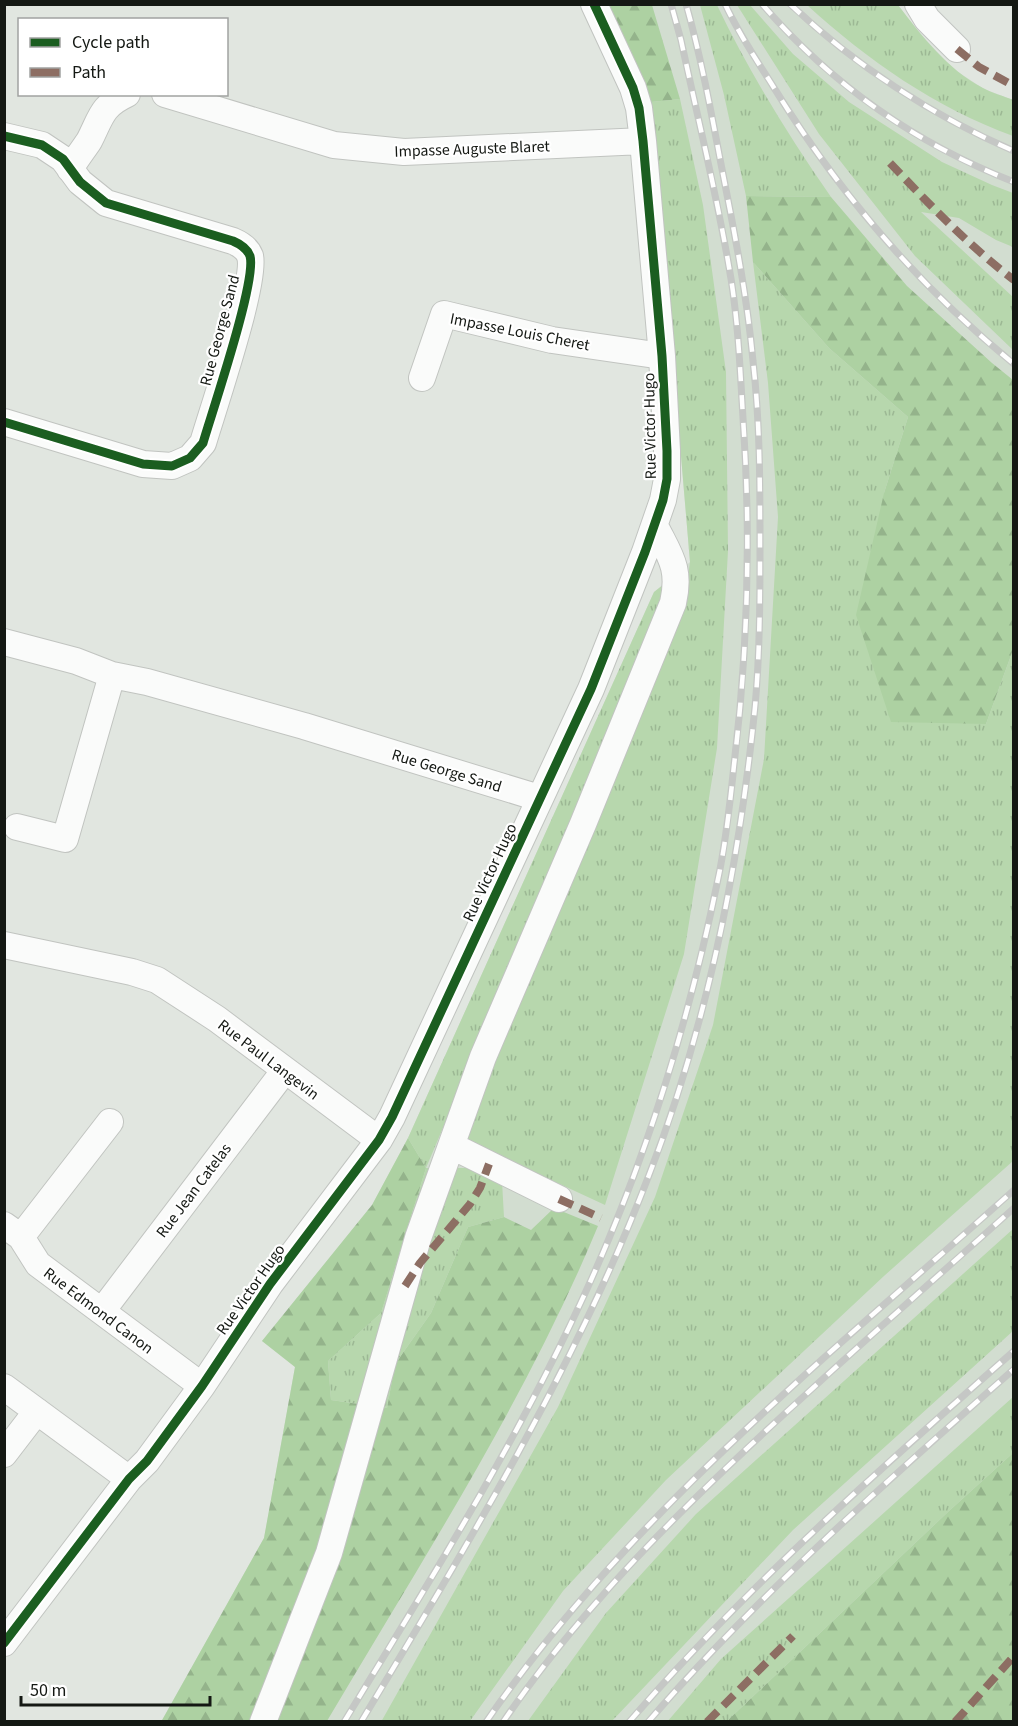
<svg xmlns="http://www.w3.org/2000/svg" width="1018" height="1726" font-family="'Source Sans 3',sans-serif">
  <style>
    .built { fill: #d2ddd0 }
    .grass { fill: url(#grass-tufts) }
    .forest { fill: url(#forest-firs) }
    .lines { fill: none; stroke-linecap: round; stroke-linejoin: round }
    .minor-casing { stroke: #c1c4c0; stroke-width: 28 }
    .minor { stroke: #fafbfa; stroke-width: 26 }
    .rail-casing { stroke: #c5c7c5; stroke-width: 7 }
    .rail { stroke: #fff; stroke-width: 4.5; stroke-dasharray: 14; stroke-linecap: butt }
    .quiet { stroke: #8d6e63; stroke-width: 8; stroke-dasharray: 15 8; stroke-linecap: butt }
    .cycleway-casing { stroke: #fff; stroke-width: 13 }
    .cycleway { stroke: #1b5e20; stroke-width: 9 }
    .labels { text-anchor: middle; stroke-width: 4.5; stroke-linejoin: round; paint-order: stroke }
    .street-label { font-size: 16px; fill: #141813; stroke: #fff }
  </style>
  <defs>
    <pattern id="grass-tufts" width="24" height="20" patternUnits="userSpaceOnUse" patternTransform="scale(1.5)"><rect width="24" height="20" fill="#b7d7ad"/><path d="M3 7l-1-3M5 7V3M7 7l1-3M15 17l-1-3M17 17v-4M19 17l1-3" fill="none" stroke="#9cb894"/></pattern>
    <pattern id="forest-firs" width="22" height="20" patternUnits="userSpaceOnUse" patternTransform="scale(1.5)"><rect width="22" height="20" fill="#add1a2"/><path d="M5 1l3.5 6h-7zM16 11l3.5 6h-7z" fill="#94b38b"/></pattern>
  </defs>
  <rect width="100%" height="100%" fill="#e1e6e0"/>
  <path class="built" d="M606,5H898L916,29L952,68L984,89L1013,100V1721L161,1722L264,1538L295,1367L262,1341L372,1205L408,1138L654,592L690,562L651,102L626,41Z"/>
  <path class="grass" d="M700,5H717C749,72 788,135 831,197L746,196L724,95Z
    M737,5H750L793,54L849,102L942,162L992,185L1013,193V247L996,240L959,218L921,212L1013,297V350L915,256L819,134Z
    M807,5H898C922,36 947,69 983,88C992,93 1004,96 1013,100V136C936,108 867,60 807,5Z
    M680,99L703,205L726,372L728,551L717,748L684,954L605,1205L465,1140L491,1060L685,598L690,562L651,102Z
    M753,262L829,348L908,417L884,493L986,724L1013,650V1161L884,1276L666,1480L563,1591L470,1721L381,1722L558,1407L655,1197L713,1025L764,759L778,517L768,383Z
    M663,585L664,605L426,1168H466L502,1181L504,1217L468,1227L431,1313L395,1364L387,1408L331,1400L328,1361L381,1313L426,1168L408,1138L654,592Z
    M1013,1229V1331L793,1530L612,1721H528L606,1613L696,1514Z
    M1013,1397V1453L949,1511L727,1721L667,1722L721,1659Z"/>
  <path class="forest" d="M606,5H652L680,99L651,102L626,41Z
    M746,196L831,197L907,286L992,363L1013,380V650L986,724L891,722L856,615L884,493L908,417L829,348L753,262Z
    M408,1138L426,1168L381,1313L328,1361L331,1400L387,1408L395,1364L431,1313L468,1227L504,1217L531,1230L554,1208L598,1226C526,1400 422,1560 327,1721L161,1722L264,1538L295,1367L262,1341L372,1205Z
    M1013,1453V1721H727L949,1511Z"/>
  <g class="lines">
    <g class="minor-casing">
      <path id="minor" d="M918,4L927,19L957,49
        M165,94L334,145L404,152L643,141
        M4,136L42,145L63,159L80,182L106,203L233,241C240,244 247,248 250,256C257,280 212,412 203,443L190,458L172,466L143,464L4,422
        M70,169C76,159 83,150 89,141C101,118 101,106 127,94
        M422,378L444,314L552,340L662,356
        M4,642L76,661L112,675L147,682L304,726L539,798
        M17,827L65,839L112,675
        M4,945L132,972L157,980L217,1019L379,1140
        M452,1146L559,1199
        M4,1225L21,1237L38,1264L202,1386
        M21,1237L110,1122
        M102,1311L285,1070
        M4,1387L129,1479
        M4,1454L37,1411
        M4,1643L129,1479L147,1461L202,1386L270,1284L379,1140L392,1117L591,689L645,552L663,500L667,479V451L662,356L643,141L639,108L633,88L594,4
        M263,1722L329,1553L418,1238L483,1057L583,824L673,603C681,568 670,556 655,526"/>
    </g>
    <use href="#minor" class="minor"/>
    <g class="rail-casing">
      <path id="rail" d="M725,4C738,32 755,58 771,83C836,189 917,285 1014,364
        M762,4C832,85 914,143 1014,182
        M790,4C856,66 931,115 1014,151
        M344,1722C424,1590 507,1458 573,1319C640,1179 687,1031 718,879C726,842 730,803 734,765C748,649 751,534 743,418C740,368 738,316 729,267C716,191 697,115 681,40L671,4
        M361,1722C467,1545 575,1369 649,1175C707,1026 739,866 755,707C760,652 760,598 760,543C760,483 760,422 753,361C747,295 734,230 721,164C711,111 701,57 686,4
        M486,1722C629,1515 828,1356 1014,1190
        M503,1722C590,1595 701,1489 814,1387C880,1327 947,1268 1014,1208
        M629,1722C746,1587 880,1469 1014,1351
        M648,1722C759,1594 887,1481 1014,1369"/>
    </g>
    <use href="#rail" class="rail"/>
    <path class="quiet" d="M957,49L979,67L1014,86
      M890,163C929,204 968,245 1014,280
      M559,1199L601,1218
      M405,1286L420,1263L470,1204L480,1188L489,1164
      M707,1722L793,1636
      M955,1722L1014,1656"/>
    <g class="cycleway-casing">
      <path id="cycleway" d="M4,136L42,145L63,159L80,182L106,203L233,241C240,244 247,248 250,256C257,280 212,412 203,443L190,458L172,466L143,464L4,422
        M4,1643L129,1479L147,1461L202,1386L270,1284L379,1140L392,1117L591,689L645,552L663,500L667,479V451L662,356L643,141L639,108L633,88L594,4"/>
    </g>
    <use href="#cycleway" class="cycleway"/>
  </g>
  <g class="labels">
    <g class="street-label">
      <text transform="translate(472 148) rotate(-2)" y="6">Impasse Auguste Blaret</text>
      <text transform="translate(219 330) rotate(-75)" y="6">Rue George Sand</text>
      <text transform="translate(520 331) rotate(11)" y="6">Impasse Louis Cheret</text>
      <text transform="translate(649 426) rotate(-91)" y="6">Rue Victor Hugo</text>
      <text transform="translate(447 770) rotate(17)" y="6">Rue George Sand</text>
      <text transform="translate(489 872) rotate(-65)" y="6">Rue Victor Hugo</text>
      <text transform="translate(269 1059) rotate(37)" y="6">Rue Paul Langevin</text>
      <text transform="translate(193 1190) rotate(-53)" y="6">Rue Jean Catelas</text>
      <text transform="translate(250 1289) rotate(-55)" y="6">Rue Victor Hugo</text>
      <text transform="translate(99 1310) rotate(37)" y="6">Rue Edmond Canon</text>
    </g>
  </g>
  <rect width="1018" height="1726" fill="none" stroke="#141813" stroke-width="12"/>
  <rect x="18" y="18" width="210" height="78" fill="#ffffff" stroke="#a1a3a1" stroke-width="1.5"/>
  <rect x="30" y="38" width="30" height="9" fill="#1b5e20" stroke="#a1a3a1" stroke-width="1.5"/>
  <text x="72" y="48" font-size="18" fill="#141813">Cycle path</text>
  <rect x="30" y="68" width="30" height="9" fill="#8d6e63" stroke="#a1a3a1" stroke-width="1.5"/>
  <text x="72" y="78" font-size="18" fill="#141813">Path</text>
  <path d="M21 1696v9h189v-9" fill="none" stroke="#141813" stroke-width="3"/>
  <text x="30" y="1696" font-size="18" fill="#141813" stroke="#ffffff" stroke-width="4.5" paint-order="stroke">50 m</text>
</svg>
